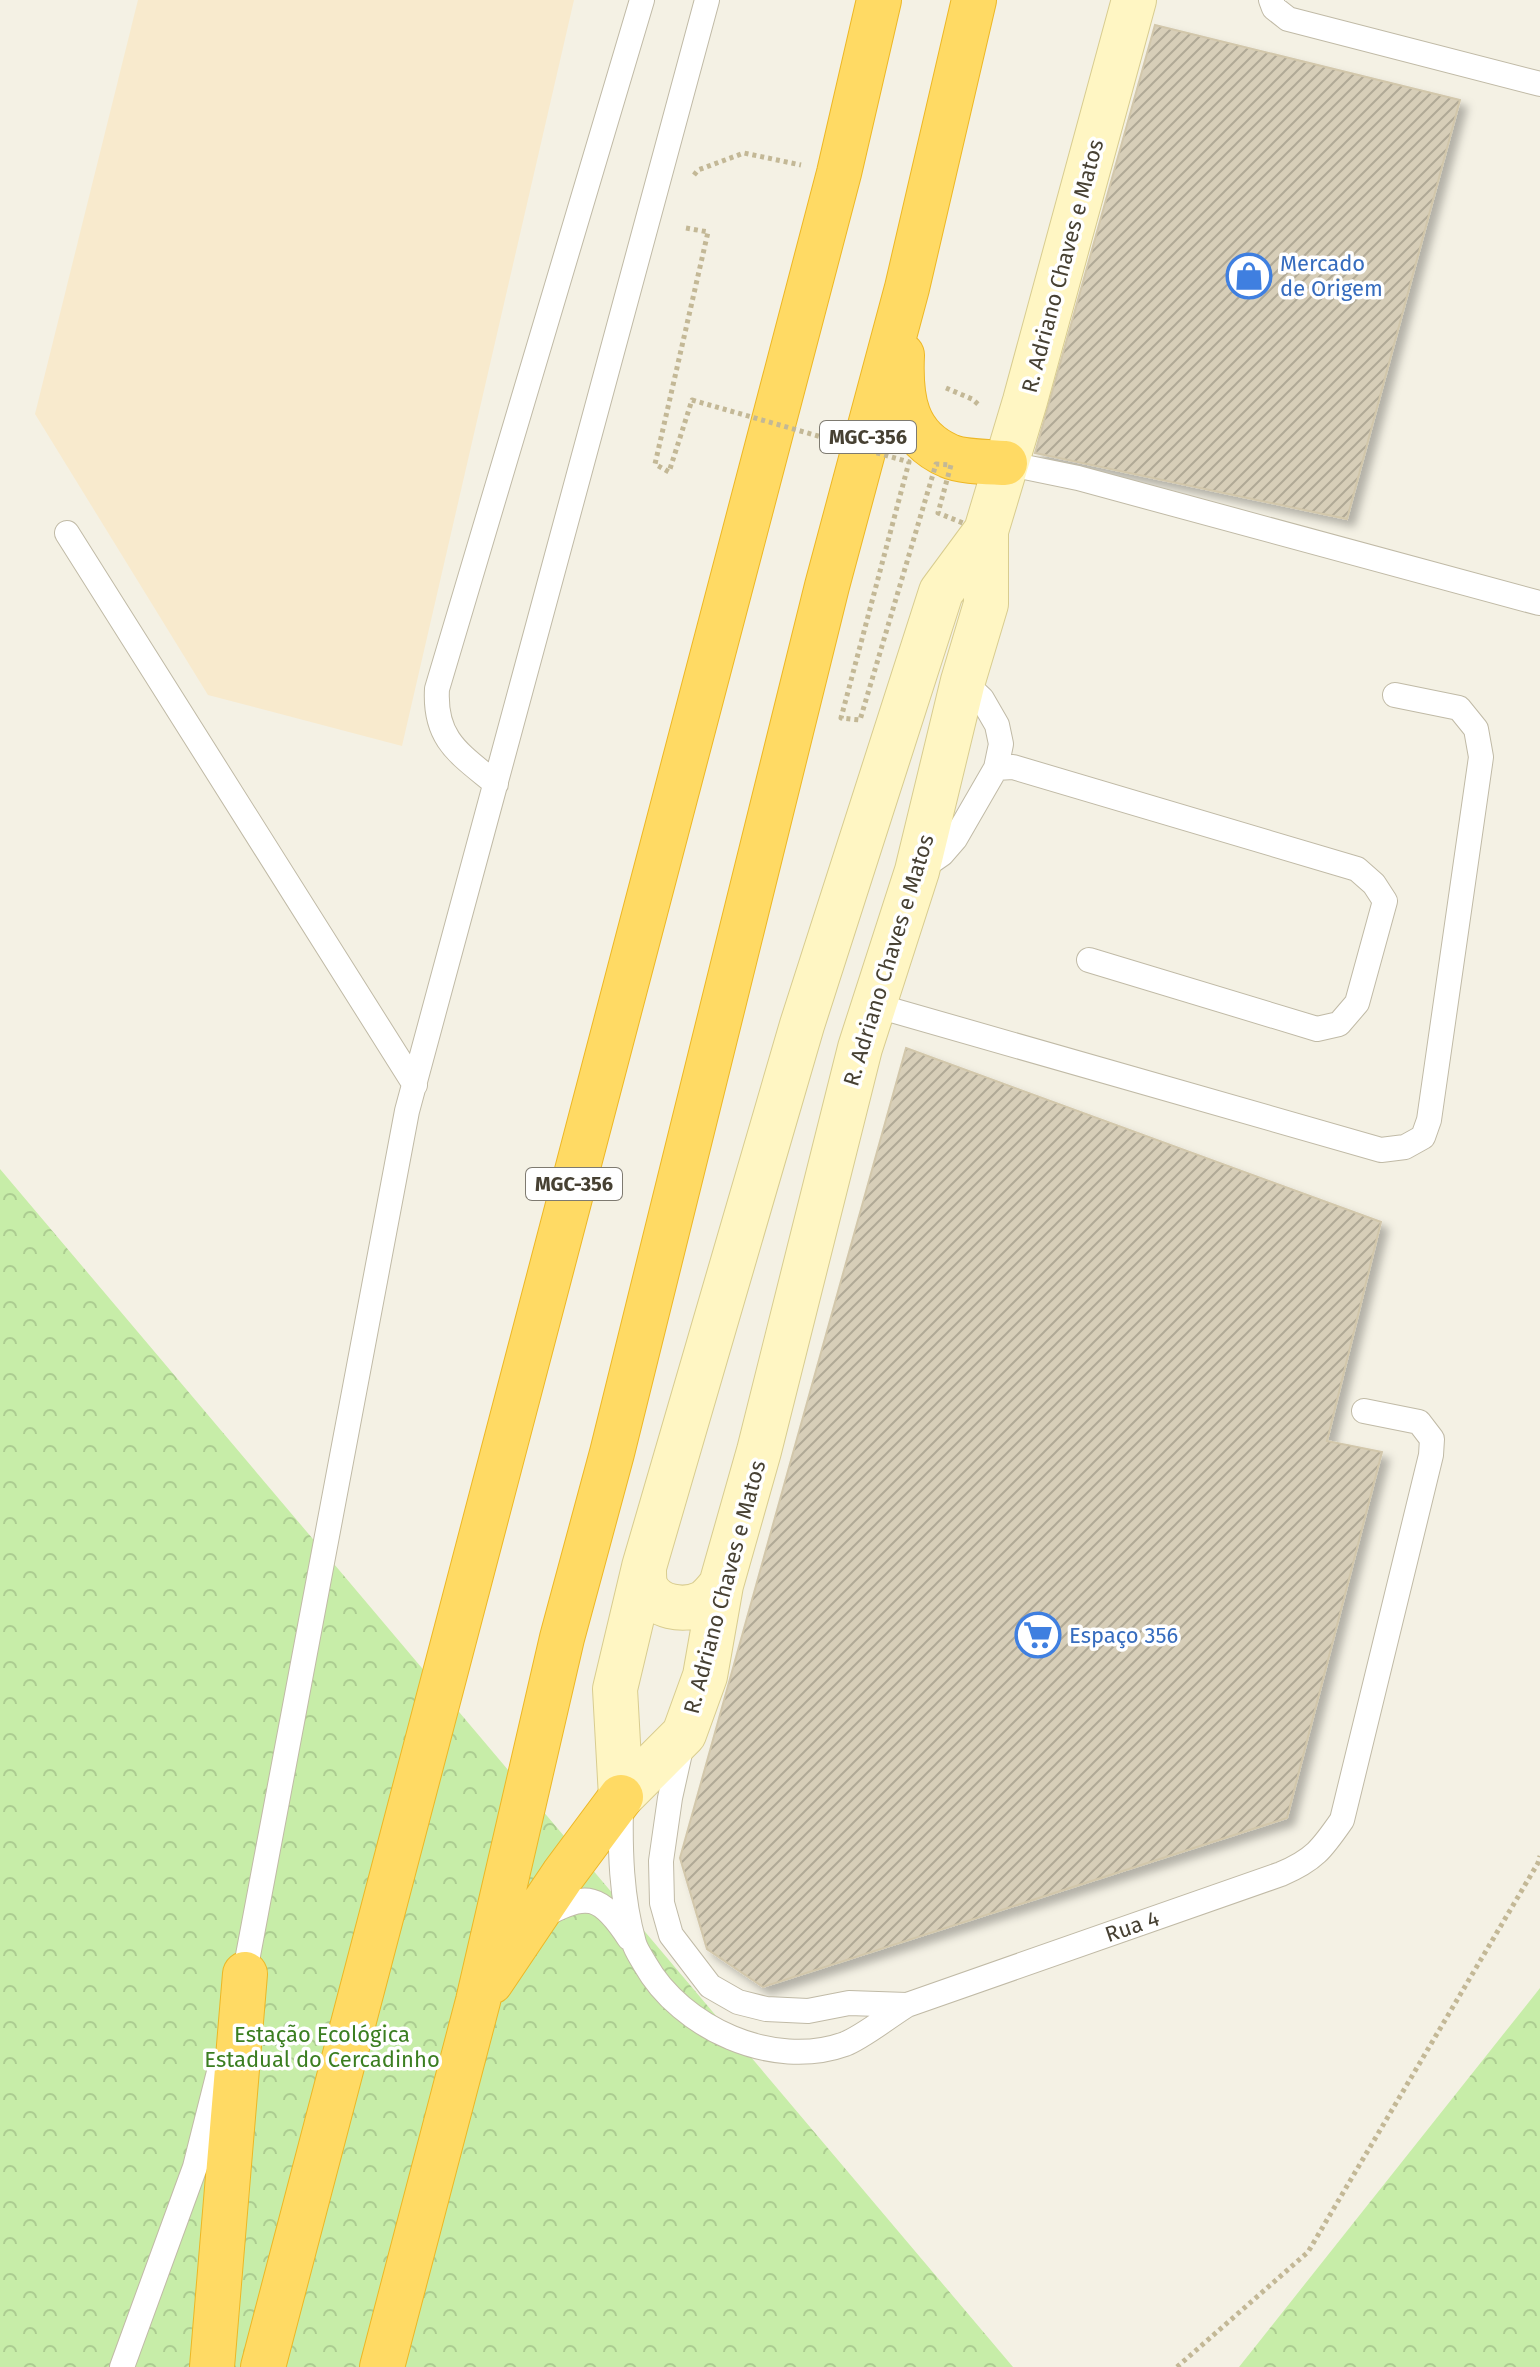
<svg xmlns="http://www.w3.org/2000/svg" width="1540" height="2367" font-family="'Fira Sans',sans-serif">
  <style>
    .commercial { fill: #f8eacd }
    .forest { fill: url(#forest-crowns) }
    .building { fill: url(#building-hatch); stroke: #d2c7ab; stroke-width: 2; filter: url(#shadow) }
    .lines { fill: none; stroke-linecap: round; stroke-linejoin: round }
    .lane-casing { stroke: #c0baa6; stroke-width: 26 }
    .secondary-casing { stroke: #d8cc8f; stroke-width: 46 }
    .highway-casing { stroke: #edb725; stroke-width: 46 }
    .path { stroke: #c3b896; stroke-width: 5; stroke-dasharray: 4 4; stroke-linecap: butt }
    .lane { stroke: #fff; stroke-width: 24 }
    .secondary { stroke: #fff6c3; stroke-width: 44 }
    .highway { stroke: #ffda64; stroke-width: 44 }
    .path-bridge { stroke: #c3b896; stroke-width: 5; stroke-dasharray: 4 4; stroke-linecap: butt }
    .labels { text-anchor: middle; stroke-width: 7; stroke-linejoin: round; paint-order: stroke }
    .shield { fill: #fff; stroke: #7e7a70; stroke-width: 2 }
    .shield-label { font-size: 20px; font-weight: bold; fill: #474133 }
    .shop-label { font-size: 22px; fill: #366cbe; stroke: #fff; text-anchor: start }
    .street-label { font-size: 22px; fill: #474133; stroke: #fff }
    .park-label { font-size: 22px; fill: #3b7e21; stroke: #fff }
  </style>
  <defs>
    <pattern id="forest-crowns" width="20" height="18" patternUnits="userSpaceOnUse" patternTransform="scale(2)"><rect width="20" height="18" fill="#c7eda8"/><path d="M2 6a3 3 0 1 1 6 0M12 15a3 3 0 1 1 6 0" fill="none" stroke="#accc91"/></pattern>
    <pattern id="building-hatch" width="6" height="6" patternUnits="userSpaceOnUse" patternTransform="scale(2)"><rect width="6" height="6" fill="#d7ceb8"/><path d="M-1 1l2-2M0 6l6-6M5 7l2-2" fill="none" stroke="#b0a996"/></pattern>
    <filter id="shadow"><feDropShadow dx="7" dy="7" stdDeviation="4" flood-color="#0004"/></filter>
  </defs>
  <rect width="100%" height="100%" fill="#f4f1e4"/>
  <path class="commercial" d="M138,0H574L402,746L208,695L35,414Z"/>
  <path class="forest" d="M0,1169L1013,2367H0Z
    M1540,1988V2367H1239Z"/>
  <path class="building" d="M1155,25L1460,100L1347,519L1035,453Z
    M906,1048L1381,1222L1327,1441L1382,1452L1287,1818L763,1987L707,1949L680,1858Z"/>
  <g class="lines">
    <g class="lane-casing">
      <path id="lane" d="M1271,0L1274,8L1288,19L1540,84
        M1005,463L1078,478L1539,603
        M67,533L415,1085
        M996,768L1013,767L1357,869L1374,884L1385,901L1357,1003L1339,1024L1317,1029L1089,960
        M496,784C460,754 434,740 437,689L642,0
        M919,870L942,854L955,839L996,768L1001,744L997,725L982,699L963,681
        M874,1005L1381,1150L1405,1147L1423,1137L1429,1120L1481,757L1476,729L1459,708L1395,695
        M682,1744L670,1798L661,1861L662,1903L671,1935L710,1986L738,2002L766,2009L808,2011L849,2003L907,2005L1281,1874C1314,1860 1322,1849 1342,1820L1431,1455L1432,1439L1419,1422L1364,1411
        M621,1804C620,1850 621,1897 634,1943C636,1950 641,1957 645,1964C681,2028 773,2070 845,2044C863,2037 889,2016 907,2005
        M543,1916C587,1891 601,1895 629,1938
        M243,1982L407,1111L707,0
        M122,2367L195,2167L220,2068"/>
    </g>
    <g class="secondary-casing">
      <path id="secondary" d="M644,1567C644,1573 644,1582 646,1587C655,1608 684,1612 703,1603C710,1599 716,1591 721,1585
        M621,1797L684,1734L705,1676L721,1585L759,1451L860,1048L917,871L963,681L986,604V531L1025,401L1134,0
        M621,1797L615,1689L644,1567L802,1025L941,592L986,531"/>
    </g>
    <g class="highway-casing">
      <path id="highway" d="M902,355C900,398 905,437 949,456C962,462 990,462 1005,463
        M491,1982L563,1875L621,1797
        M212,2367L245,1974
        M263,2367L839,173L879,0
        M382,2367L478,2001L562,1638L612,1453L827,586L907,288L974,0"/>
    </g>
    <path class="path" d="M694,175L698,170L744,153L801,165
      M946,388L972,399L979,405
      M1177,2367L1308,2252L1538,1863L1540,1856"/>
    <use href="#lane" class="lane"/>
    <use href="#secondary" class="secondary"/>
    <use href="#highway" class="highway"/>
    <path class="path-bridge" d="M686,228L708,232L655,464L669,472L692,400L909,462L841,718L860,720L936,464L951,465L938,513L963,523"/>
  </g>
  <defs>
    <g id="shop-ring" transform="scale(2.3)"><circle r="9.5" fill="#fff" stroke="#3f7fe0" stroke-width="1.5"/><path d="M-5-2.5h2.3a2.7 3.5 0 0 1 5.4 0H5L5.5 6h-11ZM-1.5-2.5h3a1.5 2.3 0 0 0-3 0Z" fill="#3f7fe0"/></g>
    <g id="supermarket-ring" transform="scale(2.3)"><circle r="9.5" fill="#fff" stroke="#3f7fe0" stroke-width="1.5"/><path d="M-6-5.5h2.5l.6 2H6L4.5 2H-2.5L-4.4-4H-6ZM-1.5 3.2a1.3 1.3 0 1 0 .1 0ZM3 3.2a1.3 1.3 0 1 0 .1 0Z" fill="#3f7fe0"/></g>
  </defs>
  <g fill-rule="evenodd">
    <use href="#shop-ring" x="1249" y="276"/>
    <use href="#supermarket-ring" x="1038" y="1635"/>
  </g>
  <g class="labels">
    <g class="shield">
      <rect x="820" y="421" width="96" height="32" rx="6"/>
      <rect x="526" y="1168" width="96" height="32" rx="6"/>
    </g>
    <g class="shield-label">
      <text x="868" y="444">MGC-356</text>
      <text x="574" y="1191">MGC-356</text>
    </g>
    <g class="shop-label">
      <text x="1280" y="271">Mercado<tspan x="1280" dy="25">de Origem</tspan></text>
      <text x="1069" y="1643">Espaço 356</text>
    </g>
    <g class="street-label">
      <text transform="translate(1062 266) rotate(-75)" y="8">R. Adriano Chaves e Matos</text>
      <text transform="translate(888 960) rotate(-73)" y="8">R. Adriano Chaves e Matos</text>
      <text transform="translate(724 1587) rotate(-75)" y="8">R. Adriano Chaves e Matos</text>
      <text transform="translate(1132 1926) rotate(-19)" y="8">Rua 4</text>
    </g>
    <g class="park-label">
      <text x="322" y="2042">Estação Ecológica<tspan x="322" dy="25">Estadual do Cercadinho</tspan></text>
    </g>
  </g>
</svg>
